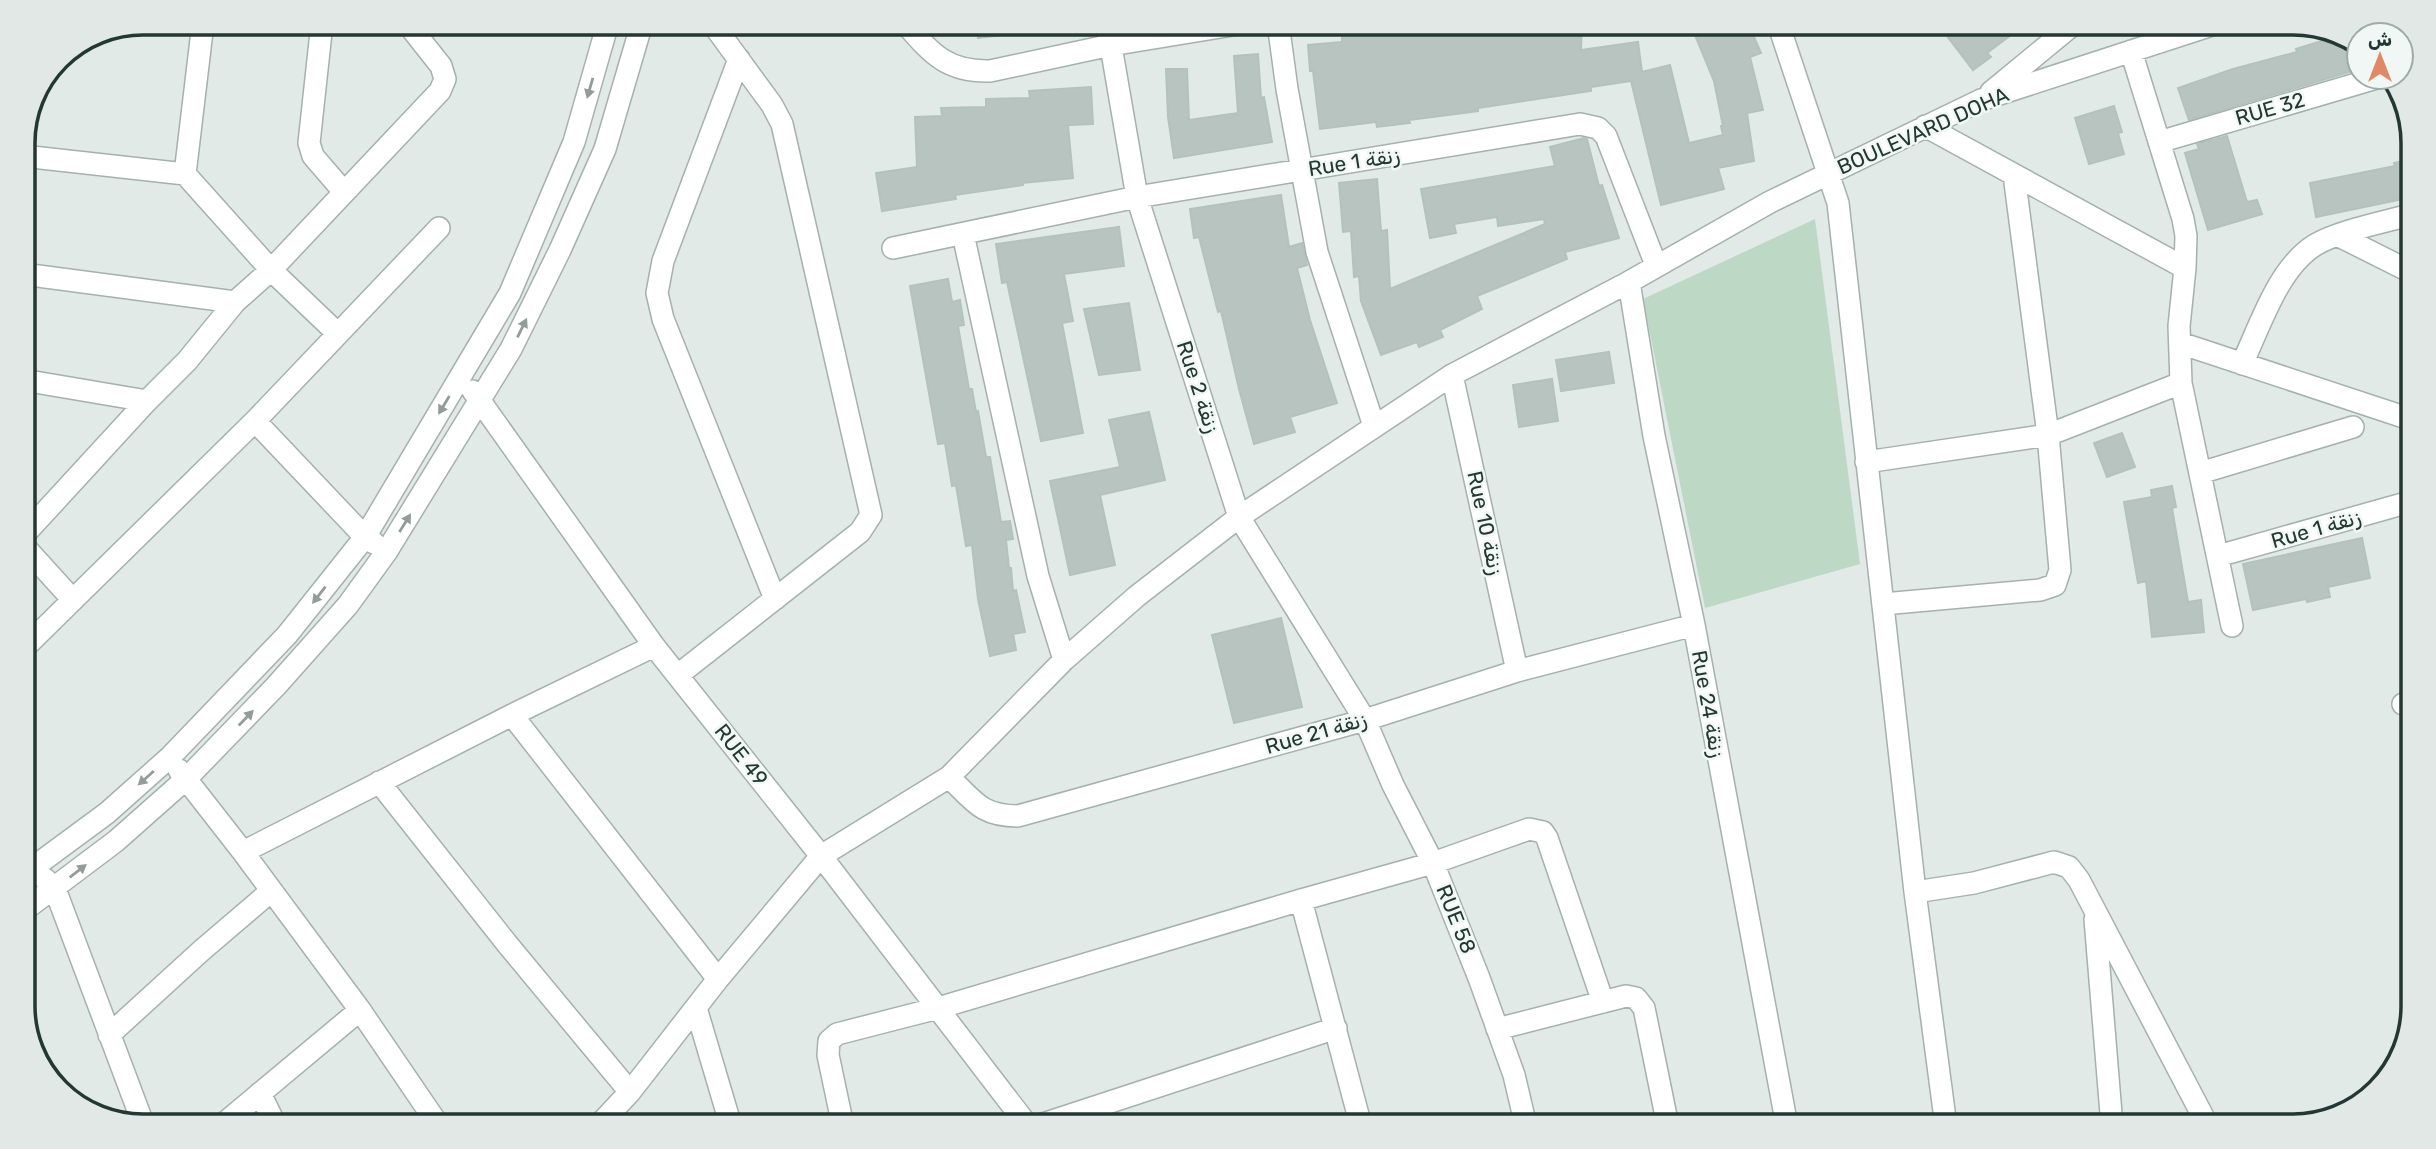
<svg xmlns="http://www.w3.org/2000/svg" width="2436" height="1149" font-family="Rubik,Cairo,sans-serif">
  <style>
    .green { fill: #bdd8c5 }
    .building { fill: #b7c4bf; stroke: #b4c2bd; stroke-width: 2 }
    .lines { fill: none; stroke-linecap: round; stroke-linejoin: round }
    .street-casing { stroke: #a5b1ad; stroke-width: 24 }
    .street { stroke: #fff; stroke-width: 21 }
    .oneway { fill: #929c99 }
    .labels { text-anchor: middle; stroke-width: 5; stroke-linejoin: round; paint-order: stroke }
    .street-label { font-size: 21px; fill: #243833; stroke: #f1f7f4 }
    .rim { fill: none; stroke: #243833; stroke-width: 3.5 }
  </style>
  <rect width="100%" height="100%" fill="#e1eae6"/>
  <path class="green" d="M1815,219L1860,564L1705,608L1643,299Z"/>
  <path class="building" d="M977,23H1020L1021,33L978,38Z
    M1410,23H1582L1581,50L1638,42L1642,72L1670,65L1689,143L1723,135L1721,126H1723L1714,81L1695,35L1736,29V23H1748L1761,53L1750,57L1763,110L1747,113L1754,161L1718,168L1724,189L1661,205L1631,81L1591,87V91L1478,108V111L1409,120L1410,123L1377,127L1376,122L1320,129L1313,71H1310L1308,45L1342,42V35L1411,30Z
    M1937,23H2027L1987,53L1991,57L1973,70Z
    M2344,34L2351,39L2359,69L2189,120L2178,88L2233,69L2297,52L2296,49Z
    M1258,54L1261,98L1264,97L1272,142L1174,158L1168,117L1166,69H1187L1189,120L1238,113L1234,56Z
    M1091,87L1093,124L1068,125L1073,178L1022,183L1023,185L955,195L956,199L882,211L876,173L917,167L915,117L942,116L941,108L986,107V99L1030,98L1029,91Z
    M2114,106L2122,132L2118,133L2124,154L2089,164L2075,118Z
    M2227,136L2247,202L2257,200L2262,214L2208,230L2185,153L2199,149L2197,144Z
    M1584,138L1587,139L1599,186L1602,185L1619,238L1565,252L1567,259L1477,296L1482,309L1440,330L1443,337L1419,347L1417,342L1381,355L1361,301L1359,276L1354,277L1351,231L1343,232L1339,183L1377,179L1381,231L1387,230L1390,289L1545,224L1544,219L1498,226L1497,217L1454,224L1456,233L1430,238L1421,189L1555,166L1550,147Z
    M2413,159V197L2316,217L2310,183L2395,166L2394,163Z
    M1281,195L1289,247L1302,243L1307,265L1297,268L1310,320L1337,403L1290,417L1295,432L1254,444L1239,389L1221,311L1218,312L1199,237L1194,238L1190,209Z
    M1119,227L1124,266L1064,274L1073,321L1062,323L1083,433L1041,441L1007,282L1002,283L996,244Z
    M948,279L952,302L960,300L964,325L958,326L969,389H972L976,412L978,411L986,457H990L1001,522L1010,521L1013,539L1006,540L1009,568H1011L1013,591L1016,590L1025,632L1013,634L1016,650L990,656L978,599L972,545L966,546L956,485L952,486L945,443L938,444L910,286Z
    M1129,303L1140,370L1099,375L1084,309Z
    M1609,352L1614,383L1561,391L1556,360Z
    M1552,379L1558,421L1519,427L1513,385Z
    M1149,412L1165,480L1100,495L1115,565L1070,575L1050,481L1120,467L1109,420Z
    M2122,433L2135,467L2107,477L2094,443Z
    M2172,486L2176,507L2172,508L2188,602L2201,600L2204,632L2152,637L2146,581L2138,583L2124,502L2152,497L2151,490Z
    M2362,538L2370,578L2328,587L2330,597L2307,602L2306,599L2253,610L2243,564Z
    M1281,618L1302,707L1234,723L1212,635Z"/>
  <g class="lines">
    <g class="street-casing">
      <path id="street" d="M322,23L309,143L313,156L344,192
        M905,23C931,53 946,72 990,71L1111,45L1245,23
        M1107,23L1137,197L1239,517L1365,720L1393,785L1433,863L1479,978L1514,1075L1526,1126
        M1278,23L1287,89L1317,252L1374,426
        M1778,23L1838,203L1915,892L1946,1126
        M2131,51L2183,219L2186,236L2185,268L2179,326L2181,383L2232,626
        M739,59L663,261L657,293L663,319L775,599
        M1991,92L2075,23
        M1925,126L2185,268
        M2159,142L2380,77
        M23,156L185,174L271,270L338,334
        M185,174L203,23
        M963,234L1038,576L1064,660
        M2339,236L2413,273
        M893,248L1137,197L1580,124L1598,128L1606,136L1656,265
        M23,274L235,302
        M1629,282L1654,436L1694,625L1787,1126
        M2180,343L2413,420
        M2242,364C2260,326 2278,268 2315,245C2338,231 2385,222 2413,214
        M1452,375L1517,671
        M23,380L147,401L187,361L235,302L271,270L440,91L445,79L441,66L407,23
        M473,391L654,646L821,856L1028,1126
        M255,421L365,537L374,543
        M1866,462L2048,435L2181,383
        M2200,473L2353,427
        M23,536L147,401
        M23,545L73,600
        M2218,556L2413,501
        M1883,604L2040,590L2055,585L2060,570L2048,435L2014,175
        M23,649L255,421L439,228
        M678,675L860,532L871,515L782,124L772,105L712,23
        M2403,704L2413,701
        M512,715L718,979
        M179,770L243,852L360,1010L439,1126
        M949,777C974,801 981,816 1018,816L1365,720L1517,671L1694,625
        M379,782L508,945L630,1092
        M243,852L512,715L654,646
        M23,875L107,813L170,757L287,635L365,537L510,293L574,142L608,23
        M45,879L55,889L144,1126
        M1915,892L1974,883L2054,862L2069,867L2079,880L2208,1126
        M1301,900L1361,1126
        M23,911L116,841L186,779L276,686L348,605L387,551L511,349L560,250L605,149L642,23
        M2095,919L2112,1126
        M696,1008L731,1126
        M1497,1029L1626,996L1636,998L1644,1008L1668,1126
        M109,1035L201,951L270,892
        M260,1093L276,1126
        M221,1126L360,1010
        M598,1126L630,1092L718,979L821,856L949,777L1064,660L1137,596L1239,517L1452,375L1629,282L1770,202L1981,100L2218,23
        M843,1126L828,1055L829,1041L837,1034L938,1008L1301,900L1433,863L1529,829L1543,832L1547,838L1603,1002
        M1037,1126L1336,1028"/>
    </g>
    <use href="#street" class="street"/>
  </g>
  <defs><path id="oneway-solid" d="M-6-.8H1V-3.2L6.5 0L1 3.2V.8H-6Z" transform="scale(1.75)"/></defs>
  <g class="oneway">
    <use href="#oneway-solid" transform="translate(590 88) rotate(106)"/>
    <use href="#oneway-solid" transform="translate(522 328) rotate(-64)"/>
    <use href="#oneway-solid" transform="translate(444 405) rotate(121)"/>
    <use href="#oneway-solid" transform="translate(405 523) rotate(-58)"/>
    <use href="#oneway-solid" transform="translate(319 595) rotate(128)"/>
    <use href="#oneway-solid" transform="translate(246 718) rotate(-46)"/>
    <use href="#oneway-solid" transform="translate(146 778) rotate(138)"/>
    <use href="#oneway-solid" transform="translate(78 871) rotate(-38)"/>
  </g>
  <g class="labels">
    <g class="street-label">
      <text transform="translate(2270 109) rotate(-16)" y="7">RUE 32</text>
      <text transform="translate(1923 131) rotate(-24)" y="7">BOULEVARD DOHA</text>
      <text transform="translate(1354 162) rotate(-9)" y="7">Rue 1 زنقة</text>
      <text transform="translate(1198 387) rotate(72)" y="7">Rue 2 زنقة</text>
      <text transform="translate(1485 523) rotate(78)" y="7">Rue 10 زنقة</text>
      <text transform="translate(2316 529) rotate(-16)" y="7">Rue 1 زنقة</text>
      <text transform="translate(1708 704) rotate(80)" y="7">Rue 24 زنقة</text>
      <text transform="translate(1316 733) rotate(-16)" y="7">Rue 21 زنقة</text>
      <text transform="translate(741 755) rotate(52)" y="7">RUE 49</text>
      <text transform="translate(1456 919) rotate(68)" y="7">RUE 58</text>
    </g>
  </g>
  <path d="M0 0H2436V1149H0ZM143 35H2293A108 108 0 0 1 2401 143V1006A108 108 0 0 1 2293 1114H143A108 108 0 0 1 35 1006V143A108 108 0 0 1 143 35Z" fill="#e1e8e5" fill-rule="evenodd"/>
  <path class="rim" d="M143 35H2293A108 108 0 0 1 2401 143V1006A108 108 0 0 1 2293 1114H143A108 108 0 0 1 35 1006V143A108 108 0 0 1 143 35Z"/>
  <g transform="translate(2380 56)"><circle r="33" fill="#f1f7f4" stroke="#9faba7" stroke-width="2"/>
  <path d="M0-5L12 26L0 18L-12 26Z" fill="#e08969"/>
  <text y="-10" font-size="19" font-weight="bold" text-anchor="middle" fill="#243833">ش</text>
  </g>
</svg>
